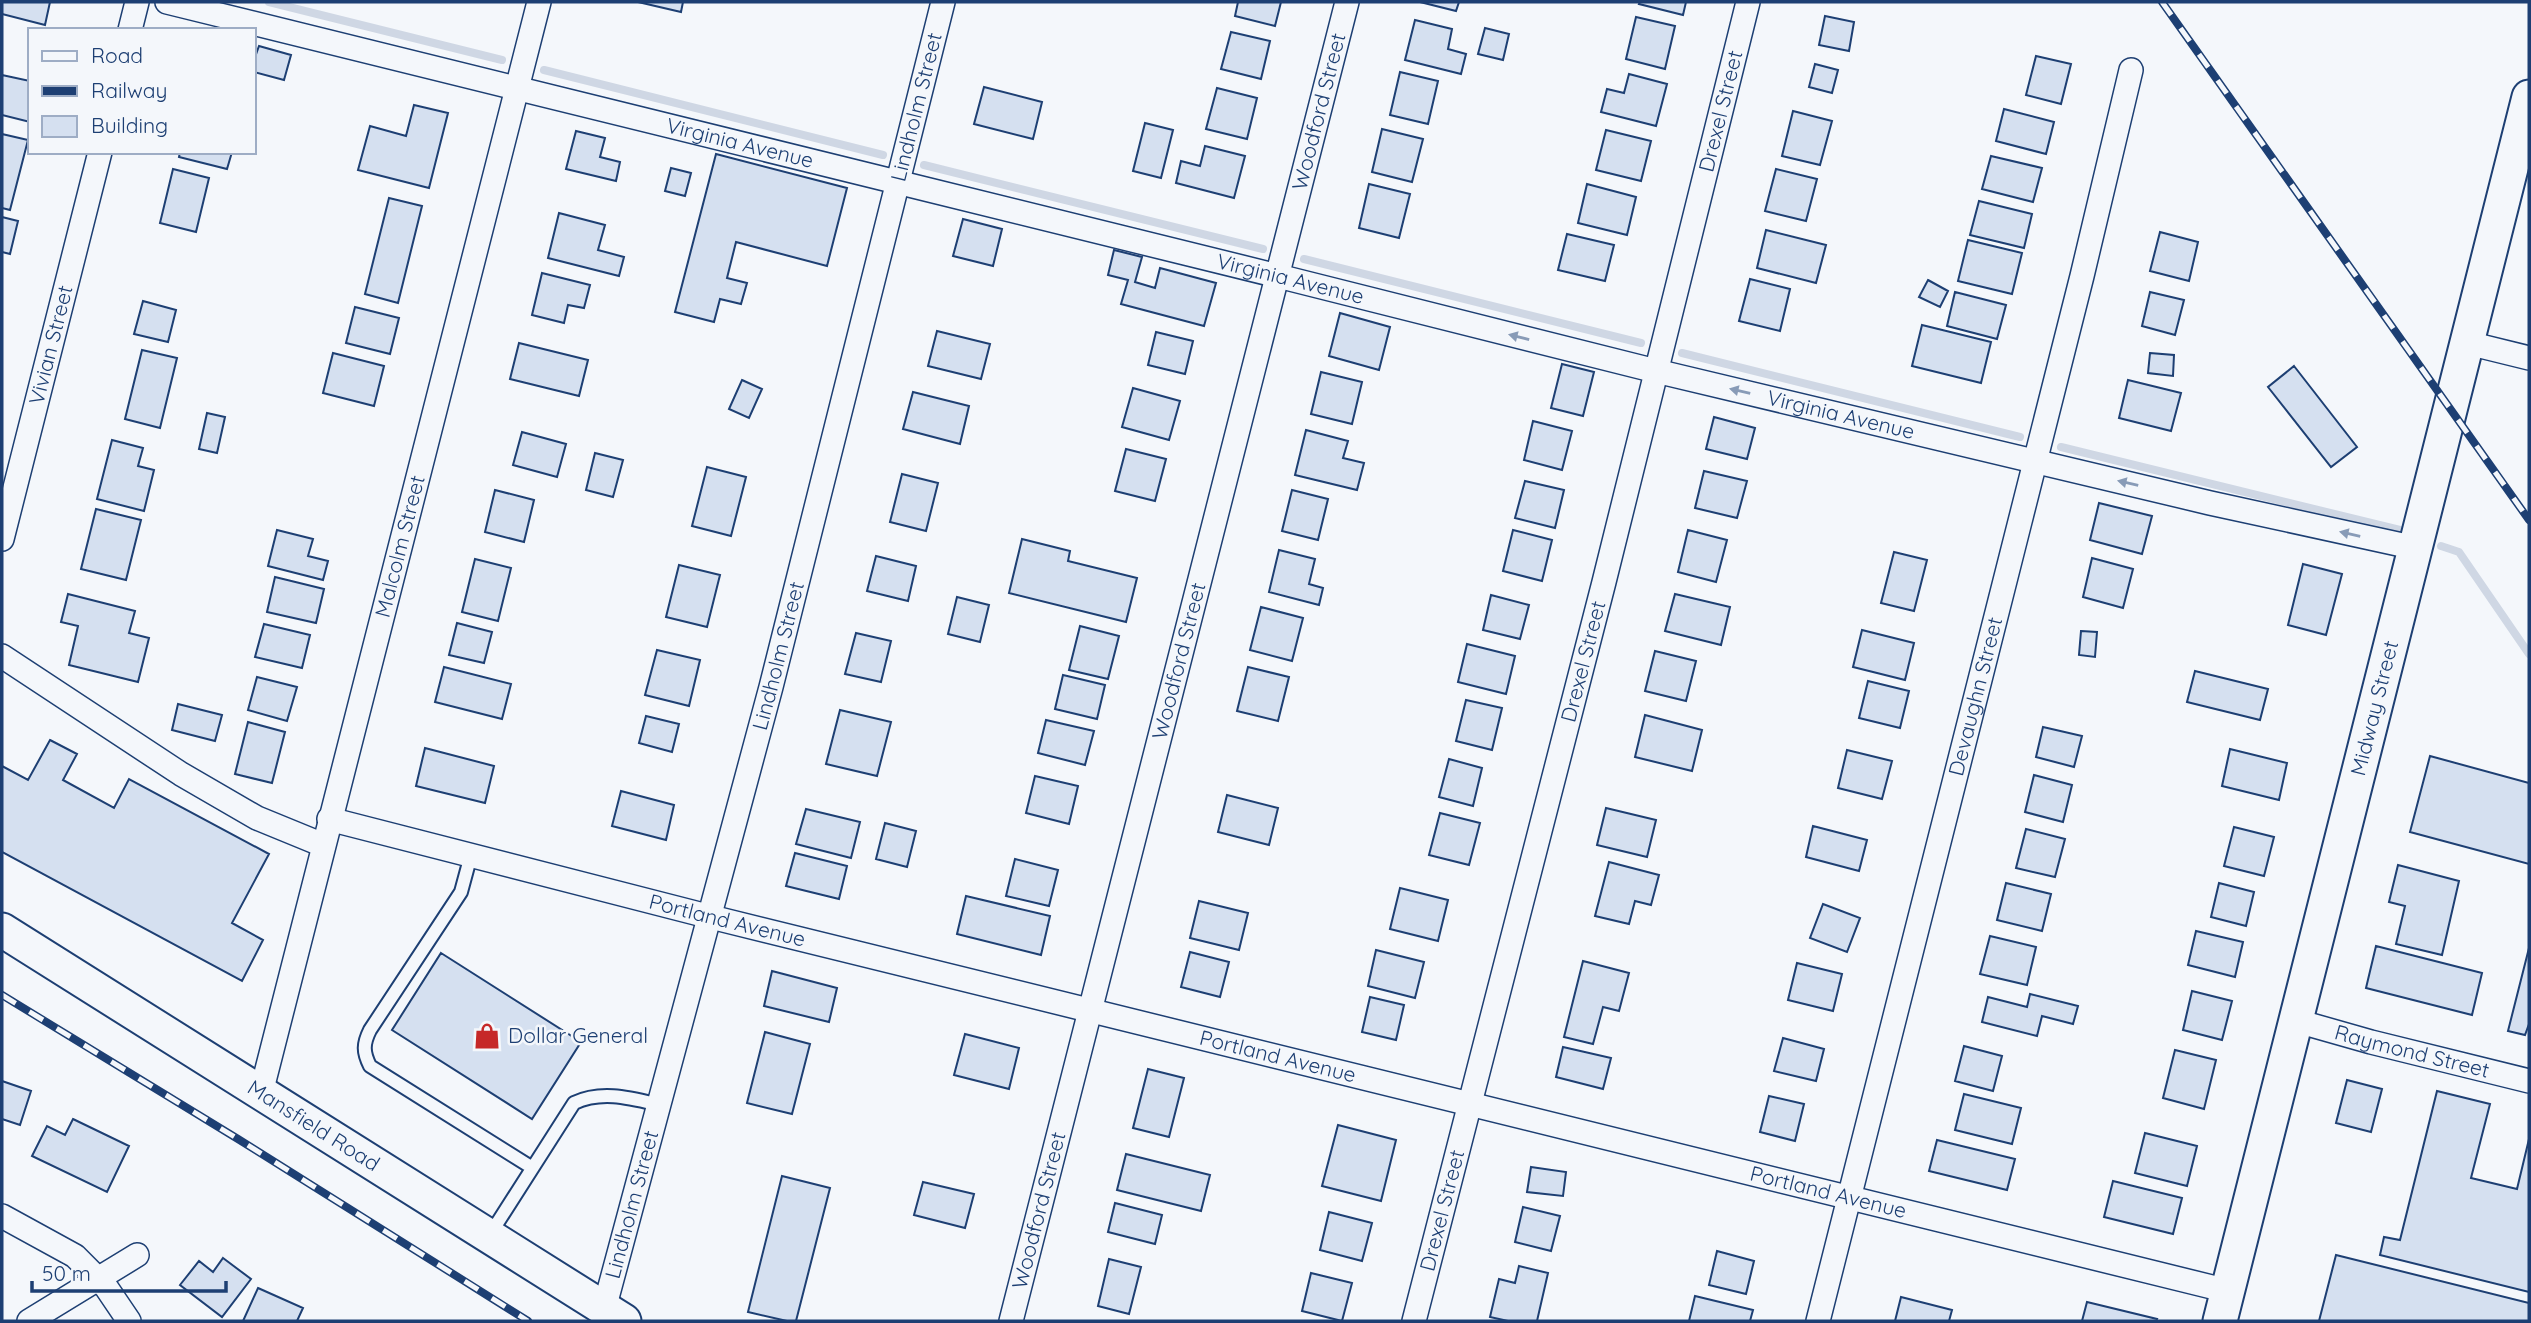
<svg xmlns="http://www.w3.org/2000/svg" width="2531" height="1323" font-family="Quicksand,sans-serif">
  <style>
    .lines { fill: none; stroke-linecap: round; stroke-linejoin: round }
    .stream { stroke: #cfd7e4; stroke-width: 8 }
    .building { fill: #d5e0f0; stroke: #1d3f73; stroke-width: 2 }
    .lane-casing { stroke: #1d3f73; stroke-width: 16 }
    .street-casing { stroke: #1d3f73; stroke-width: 26 }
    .secondary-casing { stroke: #1d3f73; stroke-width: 37 }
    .lane { stroke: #f4f7fb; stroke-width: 12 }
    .street { stroke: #f4f7fb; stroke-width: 23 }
    .secondary { stroke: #f4f7fb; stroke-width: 33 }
    .rail-casing { stroke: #1d3f73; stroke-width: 8 }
    .rail { stroke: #f4f7fb; stroke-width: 5; stroke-dasharray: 16; stroke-linecap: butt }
    .oneway { fill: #889bb7 }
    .labels { text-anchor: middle; stroke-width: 5; stroke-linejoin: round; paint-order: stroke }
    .street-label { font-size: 21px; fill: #1d3f73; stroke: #f4f7fb }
    .poi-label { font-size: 21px; fill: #1d3f73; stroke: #f4f7fb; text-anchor: start }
  </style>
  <rect width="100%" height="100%" fill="#f4f7fb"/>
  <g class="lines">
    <path class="stream" d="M269,2L502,60
      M544,70L883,155
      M924,165L1263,249
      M1304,259L1641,343
      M1682,353L2020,437
      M2061,447L2400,530
      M2441,546L2459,552L2529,654"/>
  </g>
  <path class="building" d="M2,2H50L45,25L2,14Z
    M638,2H683L681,12Z
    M1238,2H1281L1275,26L1235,16Z
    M1420,2H1459L1456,11Z
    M1640,2H1686L1683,15L1639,4Z
    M1825,16L1854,22L1849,51L1819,45Z
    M1636,17L1675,26L1665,69L1626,59Z
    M1415,20L1452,29L1448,49L1466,54L1461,74L1405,60Z
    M1485,28L1509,34L1503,60L1478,54Z
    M1231,32L1270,41L1261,79L1221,69Z
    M259,46L291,55L284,80L254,72V74V60Z
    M2036,56L2071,64L2061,104L2026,95Z
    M1815,64L1838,70L1832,93L1809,87Z
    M1400,72L1438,81L1428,124L1390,115Z
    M1629,74L1667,84L1656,126L1601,112L1607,89L1624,93Z
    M2,75L30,81V122L2,115Z
    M984,87L1042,102L1033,139L974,124Z
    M1217,88L1257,98L1247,139L1206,129Z
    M414,105L448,113L429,188L358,170L370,126L406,136Z
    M2004,109L2054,122L2046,154L1996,141Z
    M1793,111L1832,121L1820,165L1782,156Z
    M1145,123L1173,130L1161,178L1133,171Z
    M1382,129L1423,139L1412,182L1372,172Z
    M1606,130L1651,141L1641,181L1596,170Z
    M576,131L605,138L600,157L620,162L616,181L566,169Z
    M2,134L28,140L10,210L2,208Z
    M1205,146L1245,156L1234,198L1176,183L1181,161L1200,166Z
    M180,152H232L227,169L179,157Z
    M716,154L847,188L827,266L736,242L727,278L747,283L741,304L720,299L714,322L675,312Z
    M1991,156L2042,168L2033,202L1982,189Z
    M671,168L691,173L685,196L665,191Z
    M173,169L209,178L196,232L160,223Z
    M1776,169L1817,179L1806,221L1765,211Z
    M1369,184L1410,194L1399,238L1359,228Z
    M1587,184L1636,197L1627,235L1578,223Z
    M389,198L422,206L398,303L365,294Z
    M1979,201L2032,214L2024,248L1970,235Z
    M559,213L605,225L598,250L624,257L619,276L548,258Z
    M2,217L18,221L10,254L2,252Z
    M963,219L1002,229L993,266L953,256Z
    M1766,230L1826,245L1816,283L1757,268Z
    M2160,232L2198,242L2189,281L2150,271Z
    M1567,234L1614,245L1605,281L1558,270Z
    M1968,240L2022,253L2012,294L1958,281Z
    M1114,250L1142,257L1135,282L1155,288L1160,268L1216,283L1204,326L1121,304L1128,280L1108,275Z
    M542,273L590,285L584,308L568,305L564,323L532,315Z
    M1750,279L1790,289L1780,331L1739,321Z
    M1928,280L1948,291L1940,307L1919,297Z
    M1955,292L2006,305L1997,339L1947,326Z
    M2150,292L2184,300L2175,335L2142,326Z
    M143,301L176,310L168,342L134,334Z
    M355,307L399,318L390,354L346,343Z
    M1340,313L1390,327L1379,370L1329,356Z
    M1922,325L1991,342L1981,383L1912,366Z
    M937,331L990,344L981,379L928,366Z
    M1156,332L1193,341L1185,374L1148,365Z
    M519,343L588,360L579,396L510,379Z
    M142,350L177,358L160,428L125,419Z
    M333,353L384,366L374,406L323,393Z
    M2150,353L2174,355L2173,376L2148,373Z
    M1562,364L1594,372L1583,416L1551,408Z
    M2294,366L2357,447L2331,467L2268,387Z
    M1321,372L1362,382L1352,424L1311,414Z
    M742,380L762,389L749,418L729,409Z
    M2128,380L2181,393L2171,431L2119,418Z
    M1133,388L1180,401L1169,440L1122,427Z
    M913,392L969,406L960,444L903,429Z
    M207,413L225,417L217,453L199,449Z
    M1714,417L1755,428L1747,459L1706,449Z
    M1533,421L1572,431L1562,470L1524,460Z
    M1306,430L1348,441L1343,458L1364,463L1357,490L1295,475Z
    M522,432L566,444L557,477L513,465Z
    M112,440L143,448L138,466L154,470L144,511L97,499Z
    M1126,449L1166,459L1155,501L1115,491Z
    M595,453L623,460L613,497L586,490Z
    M707,467L746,477L731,536L692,526Z
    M1704,471L1747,481L1737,518L1695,508Z
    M902,474L938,483L926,531L890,522Z
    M1525,481L1564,490L1555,528L1515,518Z
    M495,490L534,500L524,542L485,532Z
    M1292,490L1328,499L1318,540L1282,531Z
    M2099,503L2152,516L2142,554L2090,540Z
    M96,509L141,520L126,580L81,569Z
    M277,530L313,539L308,556L328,561L323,580L268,566Z
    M1513,530L1552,540L1542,581L1503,571Z
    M1688,530L1727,540L1716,582L1678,572Z
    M1022,539L1070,551L1068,561L1137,578L1126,622L1009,593Z
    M1279,550L1315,559L1309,584L1323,588L1319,605L1269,592Z
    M1894,552L1927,560L1914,611L1881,603Z
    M876,556L916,566L908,601L867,591Z
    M2092,558L2133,569L2123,608L2083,597Z
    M475,559L511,568L498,621L462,612Z
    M2303,564L2342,574L2326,635L2288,625Z
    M679,565L720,575L707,627L666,617Z
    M275,577L324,589L316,623L267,612Z
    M68,594L135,611L129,633L149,638L138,682L69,665L78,626L61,622Z
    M1675,594L1730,607L1721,645L1665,631Z
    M1491,595L1529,605L1520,639L1483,630Z
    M957,597L989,605L980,642L948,634Z
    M1261,607L1303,618L1292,661L1250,650Z
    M457,623L492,632L484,663L449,655Z
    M264,624L310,635L302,668L255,657Z
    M1080,626L1119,636L1108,679L1069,670Z
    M1862,630L1914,643L1905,680L1853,667Z
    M2081,631L2097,632L2095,657L2079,655Z
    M856,633L891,641L881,682L845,674Z
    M1467,644L1515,656L1506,694L1458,682Z
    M657,650L700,660L689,706L645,695Z
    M1655,651L1696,661L1686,701L1645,691Z
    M444,667L511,684L502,719L435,702Z
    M1248,667L1289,677L1278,721L1237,711Z
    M2195,671L2268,689L2260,720L2187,702Z
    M1063,675L1105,685L1097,719L1055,709Z
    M257,677L297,687L287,721L248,710Z
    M1868,681L1909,691L1900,728L1859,718Z
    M1466,700L1502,708L1492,750L1456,741Z
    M178,704L222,715L215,741L172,730Z
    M840,710L891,722L877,776L826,764Z
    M1645,715L1702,730L1692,771L1635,757Z
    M646,716L679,724L672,752L639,743Z
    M1046,720L1094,731L1085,765L1038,753Z
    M248,722L285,732L272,783L235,774Z
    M2043,727L2082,736L2074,767L2036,757Z
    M50,740L77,754L63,780L114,808L129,779L269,854L232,923L263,940L242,981L2,852V766L28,780Z
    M425,748L494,766L485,803L416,786Z
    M2230,749L2287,763L2279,800L2222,786Z
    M1847,750L1892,761L1882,799L1838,788Z
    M2430,756L2529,783V864L2410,832Z
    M1449,759L1482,768L1473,806L1439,797Z
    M2034,775L2072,785L2063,822L2025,812Z
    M1035,776L1078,786L1069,824L1026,813Z
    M621,791L674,805L666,840L612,826Z
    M1227,795L1278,808L1269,845L1218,832Z
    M1606,808L1656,820L1647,857L1597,845Z
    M806,809L860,822L851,858L796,844Z
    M1440,813L1480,823L1469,865L1429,855Z
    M885,823L916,831L907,867L876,859Z
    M1813,826L1867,840L1859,871L1806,857Z
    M2234,827L2274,837L2264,876L2224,866Z
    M2026,829L2065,839L2055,877L2016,868Z
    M795,853L847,866L839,899L786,886Z
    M1015,859L1058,870L1049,906L1006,896Z
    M1609,862L1659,875L1651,905L1635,901L1629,924L1595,916Z
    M2398,865L2459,881L2442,955L2396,944L2405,906L2389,902Z
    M2006,883L2051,894L2042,931L1997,920Z
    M2219,883L2254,892L2246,926L2211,917Z
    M1400,888L1448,900L1438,941L1390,929Z
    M966,896L1050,916L1041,955L957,934Z
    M1199,901L1248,913L1239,950L1190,938Z
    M1823,904L1860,918L1847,952L1810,938Z
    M2196,931L2243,942L2235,977L2188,965Z
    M1990,936L2036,947L2027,985L1980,974Z
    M2376,946L2482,973L2472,1015L2366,988Z
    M2529,948V1024L2525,1035L2508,1031Z
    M1376,950L1424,962L1415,998L1368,986Z
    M1190,952L1229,962L1220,997L1181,987Z
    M441,953L581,1042L532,1119L392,1030Z
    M1583,961L1629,973L1619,1011L1603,1007L1593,1044L1564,1037Z
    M1797,963L1842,974L1833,1011L1788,1000Z
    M772,971L837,988L829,1022L764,1006Z
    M2192,991L2232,1001L2222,1040L2183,1030Z
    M2030,994L2078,1006L2073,1024L2042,1016L2037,1036L1982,1022L1988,997L2027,1007Z
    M1370,997L1404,1005L1396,1040L1362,1032Z
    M765,1032L810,1044L792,1114L747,1103Z
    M965,1034L1019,1048L1009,1089L954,1075Z
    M1783,1038L1824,1049L1816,1081L1774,1071Z
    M1964,1046L2002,1056L1993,1091L1955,1081Z
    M1563,1047L1611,1058L1603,1089L1556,1077Z
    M2175,1050L2216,1060L2204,1109L2163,1098Z
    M1148,1069L1184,1078L1169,1137L1133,1128Z
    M2347,1080L2382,1089L2371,1132L2336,1123Z
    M2,1081L31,1091L20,1125L2,1119Z
    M2437,1091L2490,1104L2471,1178L2517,1189L2529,1139V1292L2380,1255L2384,1237L2400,1240Z
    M1964,1094L2021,1108L2012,1144L1955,1130Z
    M1769,1096L1804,1104L1795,1141L1760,1132Z
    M73,1119L129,1146L107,1192L32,1156L47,1126L65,1135Z
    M1338,1125L1396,1140L1381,1201L1322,1186Z
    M2145,1133L2197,1146L2187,1186L2135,1173Z
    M1937,1140L2015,1159L2007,1190L1929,1171Z
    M1126,1154L1210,1175L1201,1211L1117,1190Z
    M1531,1167L1566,1172L1563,1196L1527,1192Z
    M782,1176L830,1188L796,1321H787L748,1312Z
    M2113,1181L2182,1198L2173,1234L2104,1217Z
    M923,1182L974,1194L965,1228L914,1215Z
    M1115,1203L1162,1215L1155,1244L1108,1232Z
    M1523,1207L1560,1216L1551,1251L1515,1242Z
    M1329,1212L1372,1223L1362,1261L1320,1250Z
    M1717,1251L1754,1261L1746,1294L1709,1285Z
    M2336,1255L2529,1303V1321H2319Z
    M223,1258L251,1279L222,1317L180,1285L199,1261L213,1272Z
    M1109,1259L1141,1267L1129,1314L1098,1306Z
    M1519,1266L1548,1273L1537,1321H1508L1490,1317L1499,1279L1515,1283Z
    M1311,1273L1352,1283L1342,1321L1302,1311Z
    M258,1288L303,1308L297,1321H243Z
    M1695,1296L1753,1310L1750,1321H1689Z
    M1901,1297L1952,1310L1949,1321H1895Z
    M2087,1302L2157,1319L2156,1321H2082Z"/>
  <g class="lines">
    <g class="lane-casing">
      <path id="lane" d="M471,855L461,892L370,1030C363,1044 363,1052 370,1066L531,1167
        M489,1236L574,1103C602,1090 630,1098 660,1105"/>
    </g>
    <g class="street-casing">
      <g id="street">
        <path id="s1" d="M167,2L1278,276L1656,371L2210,503L2416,548"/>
        <path d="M130,30L137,2"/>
        <path d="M2468,343L2529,358"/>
        <path id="s2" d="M2,539L100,152"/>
        <path d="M2,656L181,774L257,818L323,845"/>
        <path id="s3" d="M329,819L711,917L2228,1291"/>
        <path id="s4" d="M2297,1021L2371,1042L2529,1081"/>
        <path id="s5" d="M261,1093L539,2"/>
        <path d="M2,1216L75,1256L106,1287L129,1321"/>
        <path id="s6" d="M604,1309L771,687L943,2"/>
        <path d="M29,1321L137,1255"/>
        <path id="s7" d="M1011,1321L1347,2"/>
        <path id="s8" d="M1414,1321L1604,582L1748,2"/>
        <path id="s9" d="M1818,1321L2082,276L2131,70"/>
      </g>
    </g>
    <g class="secondary-casing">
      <g id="secondary">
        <path id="s10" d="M2,930L624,1321"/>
        <path id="s11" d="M2220,1321L2529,97"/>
      </g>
    </g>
    <use href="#lane" class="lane"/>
    <use href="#street" class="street"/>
    <use href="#secondary" class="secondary"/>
    <g class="rail-casing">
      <path id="rail" d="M2162,2L2529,520
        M2,995L238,1139L528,1321"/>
    </g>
    <use href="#rail" class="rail"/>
  </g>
  <defs><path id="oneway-solid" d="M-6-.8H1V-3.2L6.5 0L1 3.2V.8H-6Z" transform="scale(1.75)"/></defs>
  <g class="oneway">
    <use href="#oneway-solid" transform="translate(1519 337) rotate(-166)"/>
    <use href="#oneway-solid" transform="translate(1740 391) rotate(-167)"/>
    <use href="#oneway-solid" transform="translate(2128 483) rotate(-167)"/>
    <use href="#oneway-solid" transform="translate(2350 534) rotate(-167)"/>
  </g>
  <defs>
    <g id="shop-bare" transform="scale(2.1)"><path d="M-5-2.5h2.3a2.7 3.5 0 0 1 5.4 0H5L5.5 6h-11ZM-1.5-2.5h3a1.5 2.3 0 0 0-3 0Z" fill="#c62828" stroke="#f4f7fb" stroke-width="2.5" paint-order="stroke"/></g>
  </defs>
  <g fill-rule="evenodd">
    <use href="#shop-bare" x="487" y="1036"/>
  </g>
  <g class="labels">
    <g class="street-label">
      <text dy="7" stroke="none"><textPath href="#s6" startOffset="1242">Lindholm Street</textPath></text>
      <text dy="7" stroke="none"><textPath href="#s7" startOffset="1248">Woodford Street</textPath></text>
      <text dy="7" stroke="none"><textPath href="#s8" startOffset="1248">Drexel Street</textPath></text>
      <text dy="7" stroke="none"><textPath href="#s1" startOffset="590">Virginia Avenue</textPath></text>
      <text dy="7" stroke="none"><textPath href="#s1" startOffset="1157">Virginia Avenue</textPath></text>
      <text dy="7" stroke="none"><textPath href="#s2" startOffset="200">Vivian Street</textPath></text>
      <text dy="7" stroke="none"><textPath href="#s1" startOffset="1724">Virginia Avenue</textPath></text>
      <text dy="7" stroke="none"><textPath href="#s5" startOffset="564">Malcolm Street</textPath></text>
      <text dy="7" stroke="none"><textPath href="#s6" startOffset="676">Lindholm Street</textPath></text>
      <text dy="7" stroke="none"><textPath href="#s7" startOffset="681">Woodford Street</textPath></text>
      <text dy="7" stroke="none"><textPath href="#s8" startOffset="681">Drexel Street</textPath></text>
      <text dy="7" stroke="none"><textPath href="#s9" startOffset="644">Devaughn Street</textPath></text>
      <text dy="7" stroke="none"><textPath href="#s11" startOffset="632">Midway Street</textPath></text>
      <text dy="7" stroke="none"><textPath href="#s3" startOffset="411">Portland Avenue</textPath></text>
      <text dy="7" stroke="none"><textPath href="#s4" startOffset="119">Raymond Street</textPath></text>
      <text dy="7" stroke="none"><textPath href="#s3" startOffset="978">Portland Avenue</textPath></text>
      <text dy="7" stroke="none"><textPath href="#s10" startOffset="368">Mansfield Road</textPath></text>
      <text dy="7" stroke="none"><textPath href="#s3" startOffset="1545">Portland Avenue</textPath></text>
      <text dy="7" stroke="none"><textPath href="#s6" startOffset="108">Lindholm Street</textPath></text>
      <text dy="7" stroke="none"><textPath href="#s7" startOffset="114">Woodford Street</textPath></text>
      <text dy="7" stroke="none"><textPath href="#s8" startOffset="114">Drexel Street</textPath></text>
    </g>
    <g class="poi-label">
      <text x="508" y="1043">Dollar General</text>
    </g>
  </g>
  <rect width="2531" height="1323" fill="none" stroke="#1d3f73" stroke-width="7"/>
  <rect x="28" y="28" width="228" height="126" fill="#f4f7fb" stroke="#9eadc5" stroke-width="2"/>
  <rect x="42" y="51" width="35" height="10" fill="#f4f7fb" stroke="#9eadc5" stroke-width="2"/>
  <text x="91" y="63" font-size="21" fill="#1d3f73">Road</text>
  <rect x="42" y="86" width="35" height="10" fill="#1d3f73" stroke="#9eadc5" stroke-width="2"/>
  <text x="91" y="98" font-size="21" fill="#1d3f73">Railway</text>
  <rect x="42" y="116" width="35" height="21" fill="#d5e0f0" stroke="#9eadc5" stroke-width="2"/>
  <text x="91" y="133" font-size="21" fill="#1d3f73">Building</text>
  <path d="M32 1281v10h194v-10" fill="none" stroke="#1d3f73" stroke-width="3.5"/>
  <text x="42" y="1281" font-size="21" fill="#1d3f73" stroke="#f4f7fb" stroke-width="5" paint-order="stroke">50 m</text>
</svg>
